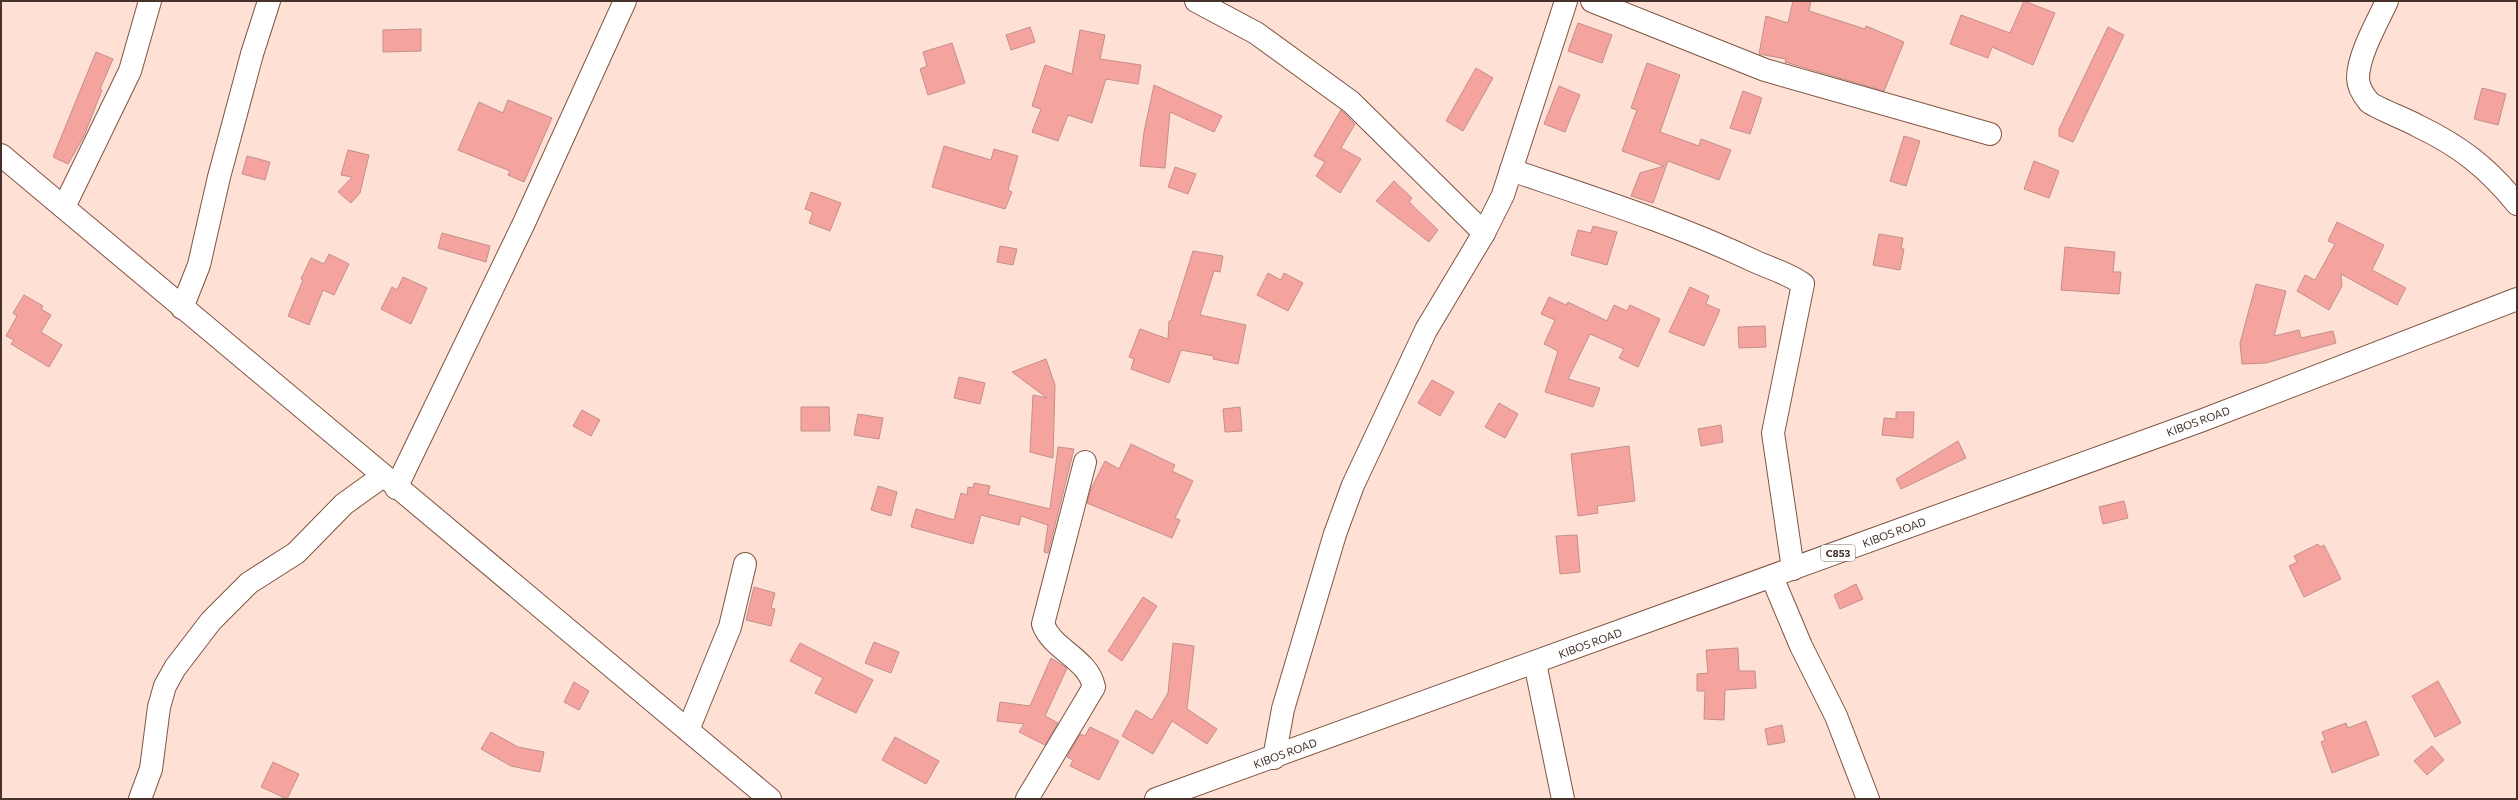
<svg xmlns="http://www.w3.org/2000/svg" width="2518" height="800" font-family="Commissioner,sans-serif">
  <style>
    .building { fill: #f5a39f; stroke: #c38f8c }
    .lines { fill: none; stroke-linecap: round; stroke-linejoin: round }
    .minor-casing { stroke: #7f5443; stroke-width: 24 }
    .major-casing { stroke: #7f5443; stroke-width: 24 }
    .minor { stroke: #fff; stroke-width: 22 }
    .major { stroke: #fff; stroke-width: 22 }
    .labels { text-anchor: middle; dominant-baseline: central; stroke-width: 3; stroke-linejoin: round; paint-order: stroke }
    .shield { fill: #fff; stroke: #7e706a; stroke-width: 1 }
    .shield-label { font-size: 10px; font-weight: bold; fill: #46322a }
    .street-label { font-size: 11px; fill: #46322a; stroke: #fff }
  </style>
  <rect width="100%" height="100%" fill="#ffe0d4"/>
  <g class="building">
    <path d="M1793 1H1811L1809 11 1865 29 1866 26 1904 42 1884 91 1785 62 1786 59 1759 54 1766 16 1788 23Z"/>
    <path d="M2024 1 2055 13 2033 65 1992 47 1988 58 1950 44 1961 15 2010 33Z"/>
    <path d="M1578 23 1612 35 1602 63 1568 51Z"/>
    <path d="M1030 27 1035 42 1011 50 1006 35Z"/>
    <path d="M2108 27 2124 35 2073 142 2059 136V129Z"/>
    <path d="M421 29V51L383 52V30Z"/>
    <path d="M1080 30 1105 35 1100 59 1141 65 1138 84 1106 79 1092 123 1068 115 1058 141 1032 132 1041 109 1032 106 1045 65 1072 74Z"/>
    <path d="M952 43 965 83 928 95 920 69 927 66 923 52Z"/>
    <path d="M96 52 113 59 100 89 102 90 84 136 68 164 53 157Z"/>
    <path d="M1647 63 1680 75 1660 132 1699 146 1701 139 1731 150 1719 180 1668 161 1653 203 1631 196 1640 173 1664 166 1622 151 1637 110 1631 108Z"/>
    <path d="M1476 68 1493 78 1463 131 1446 121Z"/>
    <path d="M1154 85 1222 116 1214 132 1170 112 1165 168 1140 166 1144 132Z"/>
    <path d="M1559 86 1580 95 1565 132 1544 124Z"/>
    <path d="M2482 88 2506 94 2498 125 2474 119Z"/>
    <path d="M1743 91 1762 98 1750 134 1730 128Z"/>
    <path d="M508 100 552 118 524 182 508 175 510 171 458 150 479 102 503 113Z"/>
    <path d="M1341 110 1355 124 1341 148 1361 159 1340 193 1316 176 1325 162 1314 156Z"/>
    <path d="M1904 136 1920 141 1906 186 1890 181Z"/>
    <path d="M944 146 991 160 994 149 1018 156 1008 190 1012 192 1005 209 932 187Z"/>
    <path d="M348 150 369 155 360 193 351 203 338 192 352 177 341 175Z"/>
    <path d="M247 156 270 162 265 180 242 174Z"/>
    <path d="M2034 161 2059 171 2049 198 2024 189Z"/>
    <path d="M1175 167 1196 174 1188 194 1168 187Z"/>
    <path d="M1394 181 1412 198 1409 202 1438 230 1429 242 1376 201Z"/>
    <path d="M811 192 841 203 830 231 809 223 813 212 805 209Z"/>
    <path d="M2337 222 2384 245 2372 270 2406 288 2397 305 2341 274 2342 286 2329 310 2297 291 2305 275 2315 280 2335 244 2328 241Z"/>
    <path d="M1593 226 1617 232 1607 265 1571 255 1578 230 1591 233Z"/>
    <path d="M442 233 490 246 486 262 438 248Z"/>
    <path d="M1879 234 1903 238 1901 249H1904L1900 270 1873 265Z"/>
    <path d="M1000 246 1017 249 1013 265 997 262Z"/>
    <path d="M2065 247 2115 252 2113 272H2121L2119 294 2061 290Z"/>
    <path d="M1193 251 1223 256 1220 272 1214 271 1200 315 1246 325 1238 364 1213 359 1214 356 1181 350 1169 383 1131 369 1134 359 1129 357 1140 329 1168 339 1169 321H1171Z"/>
    <path d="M329 254 349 264 334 295 323 290 309 325 288 316 303 280 301 279 311 258 324 264Z"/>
    <path d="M1268 273 1281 280 1284 273 1303 283 1288 311 1257 295Z"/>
    <path d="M403 277 427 288 411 324 381 309 392 287 397 290Z"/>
    <path d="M2256 284 2286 291 2274 336 2299 330 2301 338 2333 331 2336 343 2266 363 2242 364 2240 343Z"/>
    <path d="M1690 287 1709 296 1706 304 1720 310 1704 346 1669 332Z"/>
    <path d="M24 295 43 306 41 309 51 315 41 332 62 345 49 367 11 344 14 340 6 336 17 316 13 313Z"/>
    <path d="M1549 297 1566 305 1568 302 1607 321 1614 305 1627 311 1630 305 1660 319 1638 367 1619 358 1624 349 1590 334 1568 379 1600 388 1593 407 1545 392 1558 351 1544 344 1555 320 1541 314Z"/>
    <path d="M1765 326 1766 347 1739 348 1738 327Z"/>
    <path d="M1046 359 1055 385 1053 458 1030 452 1033 395 1047 398 1012 372Z"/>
    <path d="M959 377 985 383 980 404 954 398Z"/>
    <path d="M1432 380 1454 392 1440 416 1418 403Z"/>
    <path d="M1499 403 1518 414 1505 438 1485 427Z"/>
    <path d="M801 407H829L830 431H801Z"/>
    <path d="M1240 407 1242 431 1225 432 1223 409Z"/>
    <path d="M582 410 600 420 591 436 573 426Z"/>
    <path d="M1896 412H1914L1913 438 1882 435 1884 418 1896 419Z"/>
    <path d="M858 414 883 418 879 439 854 435Z"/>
    <path d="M1721 425 1723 442 1701 446 1698 429Z"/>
    <path d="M1958 441 1966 458 1901 489 1896 479Z"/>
    <path d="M1131 444 1175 465 1172 471 1193 481 1175 518 1180 520 1172 538 1087 503 1091 489 1105 461 1119 469Z"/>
    <path d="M1629 446 1635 501 1597 506 1598 513 1578 516 1571 454Z"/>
    <path d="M1058 447 1074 449 1048 553 1044 552 1048 525 1021 516 1019 525 981 515 973 544 911 527 916 509 954 520 961 493 967 495 968 487 973 488 974 483 990 486 988 494 1050 509Z"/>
    <path d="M878 486 897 492 891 516 871 510Z"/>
    <path d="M2124 501 2128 518 2103 524 2099 507Z"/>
    <path d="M1577 535 1580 572 1560 574 1556 536Z"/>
    <path d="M2318 544 2320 547 2324 545 2341 579 2304 597 2289 566 2297 562 2294 556Z"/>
    <path d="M1856 584 1863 599 1840 609 1834 595Z"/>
    <path d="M754 587 775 593 771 608 775 609 771 626 746 620Z"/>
    <path d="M1143 597 1157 606 1122 661 1108 651Z"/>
    <path d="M874 642 899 652 891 673 865 663Z"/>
    <path d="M800 643 873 680 856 713 815 693 823 678 790 661Z"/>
    <path d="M1173 643 1194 646 1187 709 1217 729 1207 744 1172 721 1153 754 1122 736 1136 710 1152 720 1168 693Z"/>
    <path d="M1738 648 1739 671H1755L1756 688 1725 690 1724 720 1704 719 1705 691H1697V674L1708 673 1706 650Z"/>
    <path d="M1051 658 1067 668 1045 716 1058 723 1045 745 1019 732 1024 724 997 721 1000 702 1030 706Z"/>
    <path d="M2438 681 2461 723 2435 737 2412 696Z"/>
    <path d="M574 682 589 691 579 710 564 702Z"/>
    <path d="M2366 721 2379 755 2332 773 2321 742 2325 740 2322 732 2346 723 2348 728Z"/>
    <path d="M1782 725 1785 742 1768 745 1765 729Z"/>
    <path d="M1090 727 1119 741 1099 780 1070 766 1073 760 1067 757 1080 734 1085 736Z"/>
    <path d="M491 732 518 747 544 752 540 772 511 766 481 749Z"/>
    <path d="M895 737 939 761 926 784 882 760Z"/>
    <path d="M2432 746 2444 760 2427 775 2414 761Z"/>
    <path d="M273 762 299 774 287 799 261 787Z"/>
  </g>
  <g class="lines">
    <g class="minor-casing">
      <g id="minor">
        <path d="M1196 1 1256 33 1351 102 1484 233"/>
        <path d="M1592 1 1765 70 1990 134"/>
        <path d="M2387 1C2378 21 2358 55 2358 78 2358 86 2364 96 2369 102 2376 108 2408 120 2418 126 2460 146 2488 168 2517 204"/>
        <path d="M1 155 770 799"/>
        <path d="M1511 170C1593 198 1676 224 1754 261 1771 269 1788 273 1803 284L1773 433 1793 569"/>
        <path d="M64 207 130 71 150 1"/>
        <path d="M182 308 199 265 219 177 252 54 269 1"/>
        <path d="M396 488 524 223 625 1"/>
        <path d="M1772 577 1801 646 1836 716 1868 799"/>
        <path d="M1535 663 1563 799"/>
        <path d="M688 730 730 627 745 564"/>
        <path d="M1274 758 1283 709 1335 534 1353 485 1426 330 1484 233 1503 195 1566 1"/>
        <path d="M140 799 151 769 159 707 165 686 175 668 211 621 249 583 296 553 344 504 383 476"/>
        <path d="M1027 799 1094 687C1088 658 1052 650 1043 624L1085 462"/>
      </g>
    </g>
    <g class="major-casing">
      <path id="major" d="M1156 799 2203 420 2517 299"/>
    </g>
    <use href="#minor" class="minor"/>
    <use href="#major" class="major"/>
  </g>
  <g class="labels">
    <rect class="shield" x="1821" y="545" width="34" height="16" rx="3"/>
    <g class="shield-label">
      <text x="1838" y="553">C853</text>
    </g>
    <g class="street-label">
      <text transform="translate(2198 421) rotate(-20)">KIBOS ROAD</text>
      <text transform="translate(1894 532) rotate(-20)">KIBOS ROAD</text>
      <text transform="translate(1590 643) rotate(-20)">KIBOS ROAD</text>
      <text transform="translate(1285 753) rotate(-20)">KIBOS ROAD</text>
    </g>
  </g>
  <rect width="2518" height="800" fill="none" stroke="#46322a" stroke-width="4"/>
</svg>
